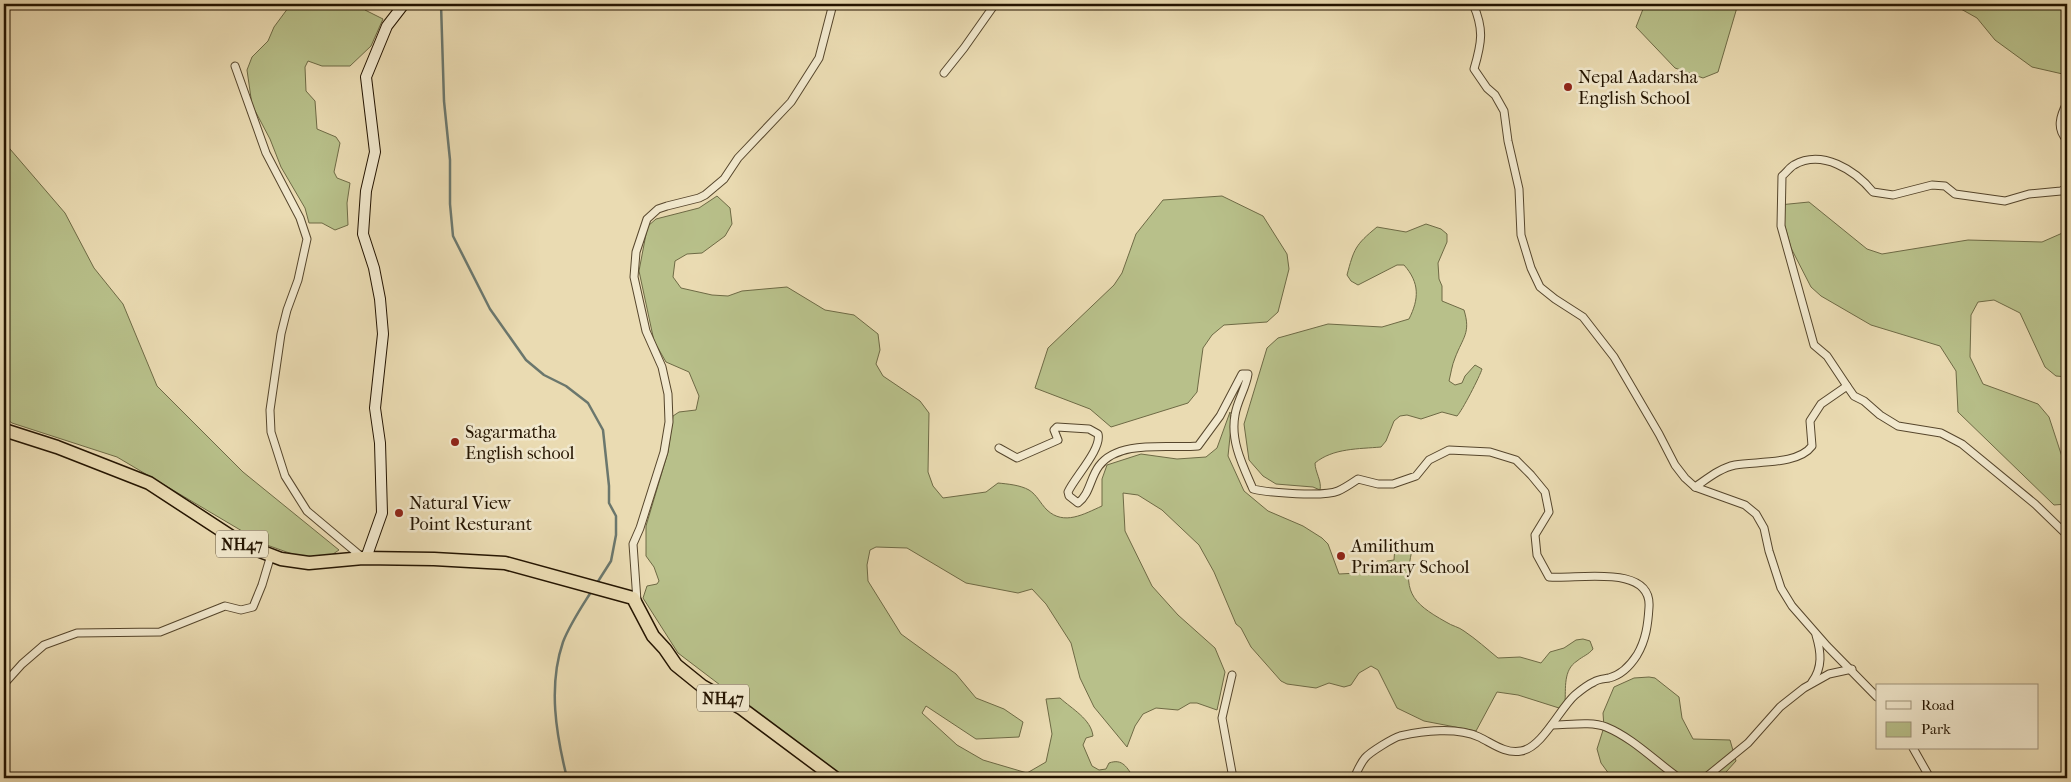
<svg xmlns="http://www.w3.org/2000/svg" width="2071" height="782" font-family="'IM FELL French Canon',serif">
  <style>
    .green { fill: #b8c08a; stroke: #6e6a45 }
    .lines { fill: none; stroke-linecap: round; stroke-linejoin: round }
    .stream { stroke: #6b776d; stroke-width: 2.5 }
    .street-casing { stroke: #56462c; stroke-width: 9 }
    .secondary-casing { stroke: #241400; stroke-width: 12 }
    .highway-casing { stroke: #241400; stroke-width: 15 }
    .street { stroke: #f1e8cd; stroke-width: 7 }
    .secondary { stroke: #f1e8cd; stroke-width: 10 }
    .highway { stroke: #eadbb2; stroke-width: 12 }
    .poi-dot { fill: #8f2418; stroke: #f1e8cd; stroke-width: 2 }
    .labels { text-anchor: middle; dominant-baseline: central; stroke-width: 5; stroke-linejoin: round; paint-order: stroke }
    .shield { fill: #f1e8cd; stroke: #62543e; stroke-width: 1 }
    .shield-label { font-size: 16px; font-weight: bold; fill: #241400 }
    .poi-label { font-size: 18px; fill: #241400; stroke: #f1e8cd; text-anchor: start }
  </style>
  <rect width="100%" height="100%" fill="#eadbb2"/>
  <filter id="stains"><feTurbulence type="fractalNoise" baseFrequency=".004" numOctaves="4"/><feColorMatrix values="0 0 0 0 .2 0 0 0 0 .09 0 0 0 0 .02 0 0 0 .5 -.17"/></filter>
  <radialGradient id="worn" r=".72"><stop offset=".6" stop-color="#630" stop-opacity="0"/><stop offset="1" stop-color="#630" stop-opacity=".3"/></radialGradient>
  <g class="green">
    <path d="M291 4H364L365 10 383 19 371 46 350 66H322L308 61 305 67 306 91 315 101 317 129 336 137 340 143 334 172 337 178 350 183 347 203 348 225 335 230 322 223H309L305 208 281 167 270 139 252 105 247 70 252 57 268 41 274 27Z"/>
    <path d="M1645 4H1738L1718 72 1703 78 1675 68 1636 27Z"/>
    <path d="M1952 4H2067V75L2032 67 1995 40 1977 18Z"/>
    <path d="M4 142 65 213 94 268 123 304 157 386 243 472 339 550 327 558 298 556 264 544 117 457 12 423 4 417Z"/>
    <path d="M717 196 730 208 732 224 725 236 702 253 687 254 675 261 673 277 681 288 712 295 728 296 742 291 787 287 825 310 854 315 878 334 880 350 876 364 883 376 920 401 929 413 928 472 933 486 943 498 986 492 998 483C1008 484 1020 485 1029 490 1037 495 1040 503 1047 510 1064 526 1084 514 1102 506V479L1107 465 1141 454 1177 459 1206 457 1217 448 1230 412 1231 427 1228 456 1244 491 1268 511 1303 526 1322 538 1328 544 1339 574 1377 572 1387 561 1394 560 1395 546 1400 542 1407 544 1412 550C1403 591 1410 602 1446 622 1452 626 1459 627 1464 631 1476 639 1487 649 1498 658L1520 657 1541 663 1550 652 1564 648 1576 640 1583 639 1590 641 1593 649C1588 655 1583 656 1577 661 1563 670 1566 688 1565 703L1559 708 1518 695 1497 692 1476 731 1424 721 1397 708 1378 670 1371 666 1359 673 1351 685 1344 687 1329 683 1316 688 1287 684 1281 681 1251 647 1241 628 1236 624 1214 572 1199 545 1162 510 1138 495 1123 493 1125 531 1152 586 1178 615 1215 648 1225 672 1217 710 1197 703H1190L1178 710 1156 708 1143 714 1135 726 1127 747 1094 707 1080 678 1071 643 1046 604 1032 589 1018 593 966 583 907 548 876 547 870 550 867 565 868 581 901 634 956 674 976 698 1004 709 1023 722 1019 737 976 739 926 706 922 713 957 745 983 760 1027 773 1046 762 1052 734 1046 699 1060 698C1072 709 1091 719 1093 736L1086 738 1083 745 1092 766 1099 770 1106 769 1109 763C1123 758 1127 768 1134 778H845L816 758 678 653 643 598 647 586 657 584 659 581 654 567 646 556V526L668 452 673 416 679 412 696 410 699 396 689 372 666 362 654 341 639 271 646 234 648 226 656 219 699 208Z"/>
    <path d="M1222 196 1263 216 1287 254 1289 269 1278 312 1267 322 1224 325 1212 335 1203 348 1197 392 1188 403 1111 427 1090 409 1035 388 1048 348 1114 285 1122 273 1136 234 1163 200Z"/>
    <path d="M1809 202 1867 249 1882 254 1968 240 2042 242 2067 231V377L2056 376 2045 367 2020 313 1994 300 1978 302 1971 315 1970 357 1983 384 2038 404 2049 417 2067 472V504L2054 505 1958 412 1956 371 1940 346 1871 325 1821 296 1811 287 1791 248 1779 205Z"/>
    <path d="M1426 224 1441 229 1447 234V242L1438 263 1439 279 1442 286V301L1464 310C1471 333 1463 337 1455 358 1452 365 1451 373 1449 381L1455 385 1462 383 1465 376 1475 365 1482 369C1480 376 1462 411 1457 416L1442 412 1421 419 1407 415 1400 416 1394 421 1386 441 1381 447C1359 449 1333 448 1315 463 1315 472 1322 481 1320 490L1313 487 1276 484 1263 476 1249 460 1244 424 1267 348 1278 338 1328 324 1382 327 1409 319C1419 299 1420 283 1404 265H1397L1358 285 1351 281 1347 275C1354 249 1355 245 1377 227L1406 232Z"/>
    <path d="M1649 677 1655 678 1679 697 1682 718 1693 739 1730 740 1736 761 1726 772 1731 778H1612L1601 763 1597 749 1604 727 1603 713 1614 687 1634 678Z"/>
  </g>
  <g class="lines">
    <g class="stream">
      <path d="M441 4 444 101 450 160V204L453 236 490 309 526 360 544 375 566 386 588 403 603 430 609 486V503L616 516V535L611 561 597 583"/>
      <path d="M567 778C556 734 548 686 563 642 570 624 581 608 591 592"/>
    </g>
    <g class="street-casing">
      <g id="street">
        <path d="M1473 4C1484 29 1482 42 1474 69L1487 88 1495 95 1504 111 1508 141 1519 189 1521 235 1531 268 1540 287 1555 299 1583 317 1614 357 1659 434 1675 465 1685 478 1695 487 1745 505 1756 514 1764 528 1769 551 1781 588 1792 606 1827 646 1877 697"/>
        <path d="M235 66 266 153 300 218 307 239 298 280 287 310 281 334 270 410 271 432 285 476 307 511 363 558"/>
        <path d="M944 73 964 48 995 4"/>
        <path d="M2067 103C2060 116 2056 129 2067 140"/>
        <path d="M1847 386 1827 356 1814 345 1781 226 1782 176C1786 173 1790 167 1794 165 1822 149 1855 170 1873 192L1893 195 1932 185 1945 186 1955 194 2005 201 2029 194 2061 191 2067 188"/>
        <path d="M999 448 1017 458 1058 440 1054 430 1057 427 1089 429 1098 434C1102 449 1074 478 1068 492L1069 496 1078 503C1090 494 1090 478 1099 466 1119 439 1169 449 1198 446L1220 416 1242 374H1248C1246 388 1237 401 1235 415 1230 441 1243 466 1253 489 1269 493 1324 497 1338 491 1345 488 1352 483 1358 479L1378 484H1393L1416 476 1429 460 1449 450 1490 452 1516 460 1531 475 1545 492 1549 512 1535 535 1537 555 1549 577C1576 580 1652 563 1649 607 1648 624 1646 640 1637 655 1630 666 1621 675 1609 678 1604 679 1598 679 1594 682 1587 685 1581 690 1575 695 1560 708 1542 748 1521 751 1505 754 1492 743 1479 737 1457 727 1423 731 1400 736 1393 738 1370 752 1365 758 1360 764 1357 772 1354 778"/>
        <path d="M1695 487C1707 479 1720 468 1735 465 1757 461 1798 465 1812 446L1810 421 1821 404 1847 386 1854 396 1864 401 1880 415 1898 426 1941 433 1962 444 2035 504 2067 535"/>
        <path d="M637 601 633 544 640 528 664 452 669 422 668 394 662 367 646 331 634 277 636 252 647 219 658 209 667 206 699 198 705 195 724 179 738 158 791 102 819 58 833 4"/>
        <path d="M1232 675 1222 718 1233 778"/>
        <path d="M1812 682C1823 667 1821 652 1816 635"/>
        <path d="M4 684 22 664 44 645 77 633 160 632 225 606 241 610 253 607 262 585 271 555"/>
        <path d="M1552 725C1569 725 1591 721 1606 727 1633 738 1656 762 1679 778"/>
        <path d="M1913 748 1930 778"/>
        <path d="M1705 778 1748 743 1780 707 1804 688 1829 674 1852 669"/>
      </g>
    </g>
    <g class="secondary-casing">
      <path id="secondary" d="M366 558 382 513 380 443 375 408 383 334 380 299 374 268 363 234 366 191 375 152 366 77 387 26 404 4"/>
    </g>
    <g class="highway-casing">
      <path id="highway" d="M4 430 57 447 149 483 244 545 281 559 309 563 363 558 434 559 505 563 633 598 653 636 665 649 676 665 702 686 741 708 835 778"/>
    </g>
    <use href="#street" class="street"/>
    <use href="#secondary" class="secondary"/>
    <use href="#highway" class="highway"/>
  </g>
  <g class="poi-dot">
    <circle cx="1568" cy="87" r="5"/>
    <circle cx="455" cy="442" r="5"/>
    <circle cx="399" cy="513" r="5"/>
    <circle cx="1341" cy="556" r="5"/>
  </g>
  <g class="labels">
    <g class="shield">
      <rect x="216" y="530.5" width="52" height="27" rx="4"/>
      <rect x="697" y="684.5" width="52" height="27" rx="4"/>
    </g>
    <g class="shield-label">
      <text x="242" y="544">NH47</text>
      <text x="723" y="698">NH47</text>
    </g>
    <g class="poi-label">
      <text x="1578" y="77">Nepal Aadarsha<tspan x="1578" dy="21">English School</tspan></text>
      <text x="465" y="432">Sagarmatha<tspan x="465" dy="21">English school</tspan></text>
      <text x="409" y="503">Natural View<tspan x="409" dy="21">Point Resturant</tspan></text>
      <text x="1351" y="546">Amilithum<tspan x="1351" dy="21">Primary School</tspan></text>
    </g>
  </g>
  <rect width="2071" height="782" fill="none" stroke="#eadbb2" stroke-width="20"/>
  <rect x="5" y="5" width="2061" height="772" fill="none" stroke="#241400" stroke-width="2.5"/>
  <rect x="10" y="10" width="2051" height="762" fill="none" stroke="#241400"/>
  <rect x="1876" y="684" width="162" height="65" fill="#f1e8cd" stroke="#9f937b"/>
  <rect x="1886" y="701" width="25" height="8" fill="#f1e8cd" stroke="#9f937b"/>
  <text x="1921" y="710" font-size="15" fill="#241400">Road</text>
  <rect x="1886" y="722" width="25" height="15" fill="#b8c08a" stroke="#9f937b"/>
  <text x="1921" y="734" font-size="15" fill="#241400">Park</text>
  <rect width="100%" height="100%" filter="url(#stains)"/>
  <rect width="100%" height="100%" fill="url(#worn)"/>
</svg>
